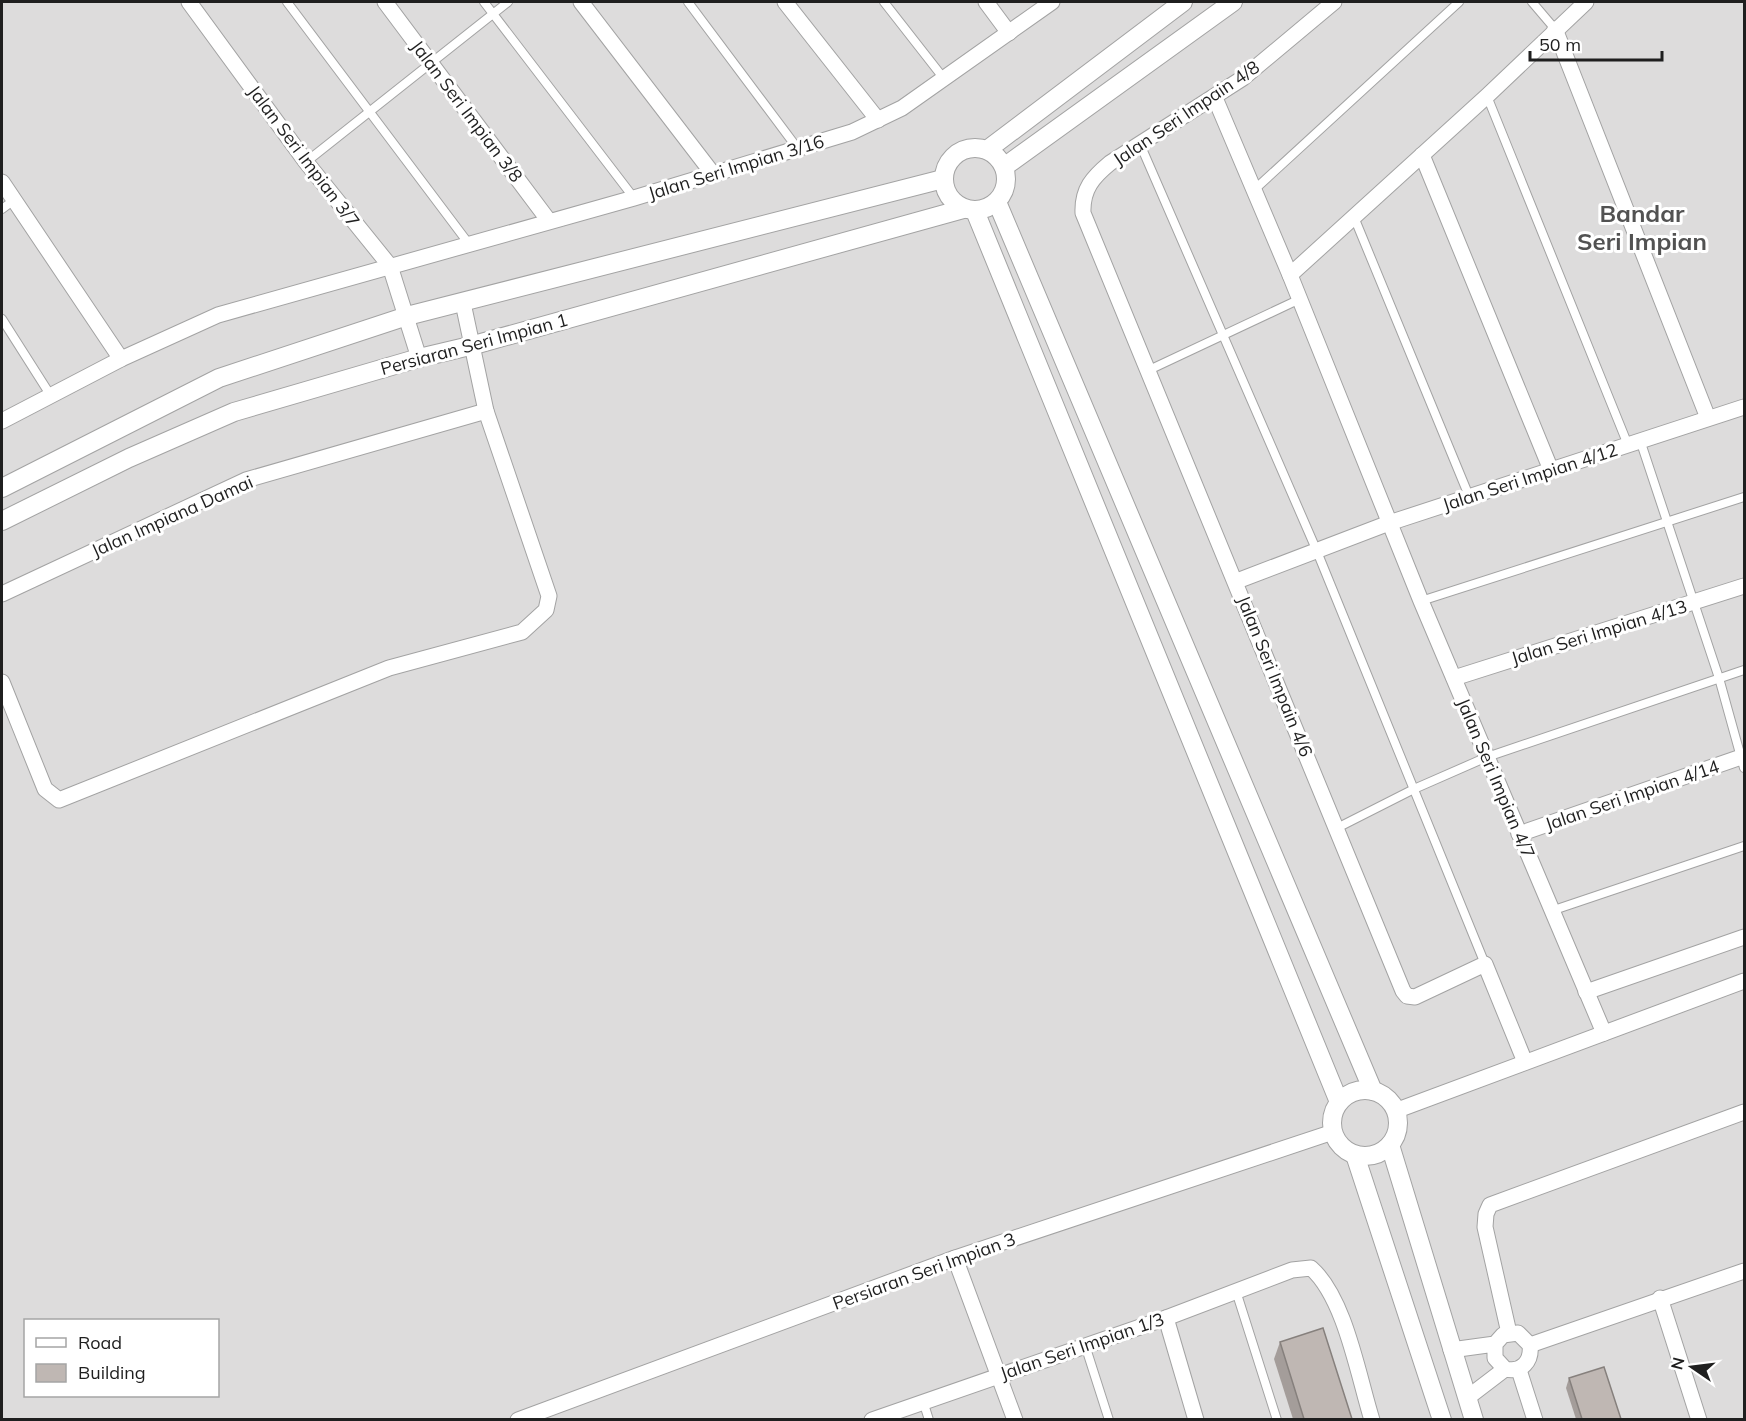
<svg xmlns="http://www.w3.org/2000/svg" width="1746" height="1421" font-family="Mulish,sans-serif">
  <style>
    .residential { fill: #dddcdc; fill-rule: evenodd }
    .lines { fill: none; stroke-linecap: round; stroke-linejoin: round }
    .service-casing { stroke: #a3a3a3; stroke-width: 10 }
    .minor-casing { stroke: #a3a3a3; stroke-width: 17 }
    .tertiary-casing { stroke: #a3a3a3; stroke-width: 20 }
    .service { stroke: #fff; stroke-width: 8 }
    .minor { stroke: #fff; stroke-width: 15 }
    .tertiary { stroke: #fff; stroke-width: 18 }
    .wall { fill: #a49d9a }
    .building { fill: #bfb7b3; stroke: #86807d; stroke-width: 1.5 }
    .labels { text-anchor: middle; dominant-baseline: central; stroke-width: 6; stroke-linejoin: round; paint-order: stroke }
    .street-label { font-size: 18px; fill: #1f1f1f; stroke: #fff }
    .district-label { font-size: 24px; font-weight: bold; fill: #525252; stroke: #fff }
  </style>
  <rect width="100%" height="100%" fill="#efebe6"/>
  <path class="residential" d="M2 2H1744V1419L2 1420ZM26 1320H218V1396H26Z"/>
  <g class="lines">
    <g class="service-casing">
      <g id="service">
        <path d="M287 2 469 244"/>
        <path d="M484 2 634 198"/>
        <path d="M688 2 798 149"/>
        <path d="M884 2 945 80"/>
        <path d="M1532 2 1555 29"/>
        <path d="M1487 96 1628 445"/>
        <path d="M1140 144 1316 549 1485 964"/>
        <path d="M306 162 508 2"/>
        <path d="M1254 190 1459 2"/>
        <path d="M2 209 14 200"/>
        <path d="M1354 217 1469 496"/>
        <path d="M2 319 51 396"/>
        <path d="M1149 370 1300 299"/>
        <path d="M1640 440 1719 678 1744 768"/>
        <path d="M1421 601 1744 497"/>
        <path d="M1337 828 1414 789 1487 757 1744 670"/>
        <path d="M1551 911 1744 846"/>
        <path d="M1236 1291 1277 1420"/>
        <path d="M1085 1345 1109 1420"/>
        <path d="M923 1401 929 1420"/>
      </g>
    </g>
    <g class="minor-casing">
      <g id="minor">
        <path d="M189 2 306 162 390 266 419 358"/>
        <path d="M385 2 549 221"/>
        <path d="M581 2 713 174"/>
        <path d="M785 2 878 120"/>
        <path d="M986 2 1009 33"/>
        <path d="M1334 2 1243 78 1110 163C1093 177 1082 189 1083 213L1403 991 1407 996 1415 997 1485 964 1525 1062"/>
        <path d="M1555 29 1708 418"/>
        <path d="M1215 98 1290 275 1421 601 1604 1033"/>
        <path d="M1422 155 1551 470"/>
        <path d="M2 182 121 359"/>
        <path d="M1290 275 1487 96 1586 2"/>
        <path d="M2 421 121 359 218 315 634 198 852 132 902 108 1052 2"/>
        <path d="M1237 581 1389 523 1744 407"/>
        <path d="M2 594 246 480 486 411"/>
        <path d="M1454 678 1744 586"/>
        <path d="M2 682 45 789 59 800 389 668 522 632 546 610 549 596 486 411 463 303"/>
        <path d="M1519 834 1744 756"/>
        <path d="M1586 992 1744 937"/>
        <path d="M1395 1111 1744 981"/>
        <path d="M955 1258 1015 1420"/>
        <path d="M1660 1298 1699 1420"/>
        <path d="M1166 1318 1196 1420"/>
        <path d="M1509 1333 1485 1227 1486 1214 1490 1205 1744 1112"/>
        <path d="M1530 1345 1744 1271"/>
        <path d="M1451 1350 1495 1344 1503 1335 1518 1333 1530 1345C1532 1361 1522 1373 1505 1369L1495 1358V1344"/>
        <path d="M1519 1370 1535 1420"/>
        <path d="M1467 1398 1505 1369"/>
        <path d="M518 1420 955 1258 1333 1132"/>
        <path d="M872 1420 1166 1318 1292 1270 1311 1268C1345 1298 1358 1375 1372 1420"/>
      </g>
    </g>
    <g class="tertiary-casing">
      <g id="tertiary">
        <circle cx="975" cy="179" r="31"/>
        <path d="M987 150 1183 2"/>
        <path d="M1004 167 1233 2"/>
        <path d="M997 202 1373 1091"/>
        <path d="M975 211 1339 1102"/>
        <path d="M2 488 219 378 407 316 943 179"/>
        <path d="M2 521 129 458 234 412 419 358 474 345 963 209"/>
        <circle cx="1365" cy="1123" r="33"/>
        <path d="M1390 1145 1474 1420"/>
        <path d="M1355 1155 1442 1420"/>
      </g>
    </g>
    <use href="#service" class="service"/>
    <use href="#minor" class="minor"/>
    <use href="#tertiary" class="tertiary"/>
  </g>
  <g class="wall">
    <path d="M1280 1342 1352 1419H1293L1274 1359Z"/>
    <path d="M1569 1378 1621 1419H1576L1566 1388Z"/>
  </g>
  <g class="building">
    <path d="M1323 1328 1352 1419H1304L1280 1342Z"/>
    <path d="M1604 1367 1621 1419H1582L1569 1378Z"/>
  </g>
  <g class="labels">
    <g class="street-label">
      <text transform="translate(467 111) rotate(53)">Jalan Seri Impian 3/8</text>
      <text transform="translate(1186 113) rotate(-34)">Jalan Seri Impain 4/8</text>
      <text transform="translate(304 156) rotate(53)">Jalan Seri Impian 3/7</text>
      <text transform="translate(736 167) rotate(-17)">Jalan Seri Impian 3/16</text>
      <text transform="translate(474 344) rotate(-15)">Persiaran Seri Impian 1</text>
      <text transform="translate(1530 477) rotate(-18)">Jalan Seri Impian 4/12</text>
      <text transform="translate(172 516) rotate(-24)">Jalan Impiana Damai</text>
      <text transform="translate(1599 632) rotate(-17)">Jalan Seri Impian 4/13</text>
      <text transform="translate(1275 676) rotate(68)">Jalan Seri Impain 4/6</text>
      <text transform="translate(1496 778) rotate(67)">Jalan Seri Impian 4/7</text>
      <text transform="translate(1632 795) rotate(-19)">Jalan Seri Impian 4/14</text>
      <text transform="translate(924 1271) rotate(-20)">Persiaran Seri Impian 3</text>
      <text transform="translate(1082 1346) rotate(-19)">Jalan Seri Impian 1/3</text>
    </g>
    <g class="district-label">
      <text x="1642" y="213">Bandar<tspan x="1642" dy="28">Seri Impian</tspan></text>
    </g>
  </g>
  <rect width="1746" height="1421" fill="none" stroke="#1f1f1f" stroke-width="6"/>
  <rect x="24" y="1319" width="195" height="78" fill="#ffffff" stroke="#a5a5a5" stroke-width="1.5"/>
  <rect x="36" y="1338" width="30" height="9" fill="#ffffff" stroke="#a5a5a5" stroke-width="1.5"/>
  <text x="78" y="1349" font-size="18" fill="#1f1f1f">Road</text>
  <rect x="36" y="1364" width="30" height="18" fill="#bfb7b3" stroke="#a5a5a5" stroke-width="1.5"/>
  <text x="78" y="1379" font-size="18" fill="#1f1f1f">Building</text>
  <g transform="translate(1692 1367) rotate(284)" stroke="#ffffff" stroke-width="4.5" paint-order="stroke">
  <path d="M0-4.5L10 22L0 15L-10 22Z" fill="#1f1f1f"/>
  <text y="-9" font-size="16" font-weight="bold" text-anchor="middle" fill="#1f1f1f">N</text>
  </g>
  <path d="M1530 51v9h132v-9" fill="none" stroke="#1f1f1f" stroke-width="3"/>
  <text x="1539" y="51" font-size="18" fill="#1f1f1f" stroke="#ffffff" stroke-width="4.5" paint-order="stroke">50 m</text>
</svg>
